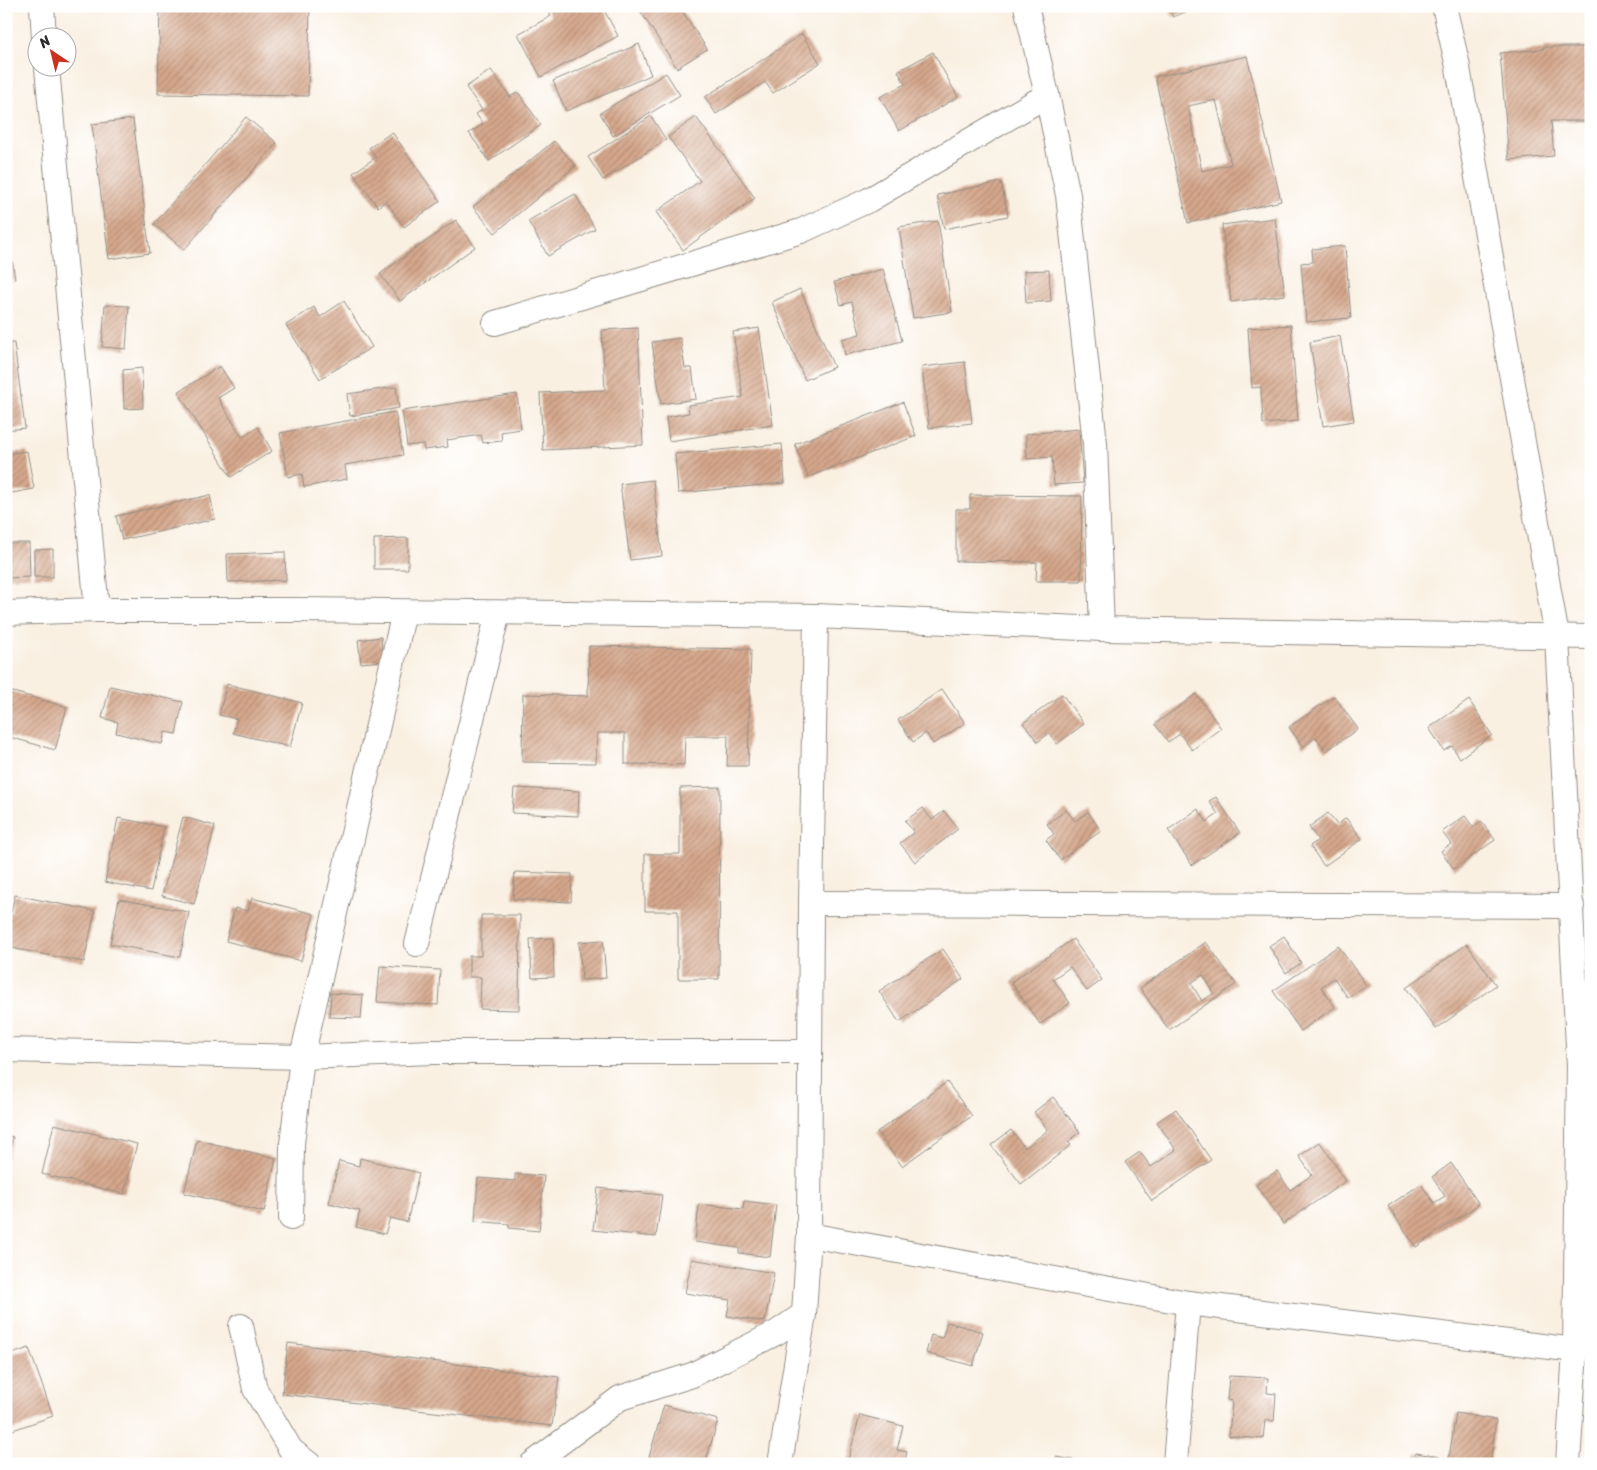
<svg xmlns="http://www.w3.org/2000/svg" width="1597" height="1470" font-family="Sriracha,sans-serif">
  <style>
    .building { fill: url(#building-hatch); fill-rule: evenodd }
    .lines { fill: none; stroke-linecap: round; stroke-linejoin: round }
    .street-casing { stroke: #928e86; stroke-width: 26 }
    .street { stroke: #fff; stroke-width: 24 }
  </style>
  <defs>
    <pattern id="building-hatch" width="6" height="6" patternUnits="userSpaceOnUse" patternTransform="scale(1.25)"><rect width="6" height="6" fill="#d6a88c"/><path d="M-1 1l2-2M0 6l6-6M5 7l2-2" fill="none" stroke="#ae8973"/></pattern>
  </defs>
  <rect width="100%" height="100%" fill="#fff"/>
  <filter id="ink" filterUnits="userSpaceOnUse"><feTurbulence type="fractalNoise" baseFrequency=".02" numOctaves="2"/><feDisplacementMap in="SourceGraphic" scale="10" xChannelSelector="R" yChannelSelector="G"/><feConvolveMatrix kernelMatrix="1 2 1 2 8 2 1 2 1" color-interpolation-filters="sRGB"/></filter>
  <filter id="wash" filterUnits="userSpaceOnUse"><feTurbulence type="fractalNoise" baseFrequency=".0096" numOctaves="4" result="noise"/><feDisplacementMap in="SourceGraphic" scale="20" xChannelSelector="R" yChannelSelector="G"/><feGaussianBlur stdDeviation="1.12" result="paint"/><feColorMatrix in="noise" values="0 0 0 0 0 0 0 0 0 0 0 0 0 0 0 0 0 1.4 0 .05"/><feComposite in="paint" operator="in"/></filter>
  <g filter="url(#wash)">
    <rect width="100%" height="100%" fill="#f9f0e2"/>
    <g id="blocks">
      <g class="building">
        <path d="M160 6H310L308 96 158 94Z"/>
        <path d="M552 6H602L618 36 541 77 518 34 551 16 547 9Z"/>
        <path d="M637 6H679L707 49 677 68Z"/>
        <path d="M1168 6H1200L1173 17Z"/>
        <path d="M802 34 820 63 773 93 765 82 716 114 705 97Z"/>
        <path d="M639 44 651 75 566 111 553 81Z"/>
        <path d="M1543 47H1586V121H1551L1554 156 1509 160 1500 53 1543 49Z"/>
        <path d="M933 52 958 97 899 131 880 97 905 84 898 71Z"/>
        <path d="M1247 56 1281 201 1188 223 1155 77ZM1216 100 1231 164 1202 171 1188 106Z"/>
        <path d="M491 70 510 97 518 92 541 125 489 161 469 133 483 124 476 114 482 110 466 87Z"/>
        <path d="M666 73 680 95 613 136 600 113Z"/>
        <path d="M651 116 666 140 603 180 588 157Z"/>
        <path d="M246 117 277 143 184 250 154 224Z"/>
        <path d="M696 117 755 198 683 250 656 212 700 181 668 137Z"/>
        <path d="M133 119 150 253 109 259 92 124Z"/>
        <path d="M392 132 440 201 404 227 386 201 378 207 353 173 376 157 369 148Z"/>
        <path d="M554 141 576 166 495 233 473 207Z"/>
        <path d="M1001 182 1008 216 944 229 937 195Z"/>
        <path d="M575 194 595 229 548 256 528 221Z"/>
        <path d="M1275 218 1285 295 1231 302 1222 225Z"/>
        <path d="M456 220 475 247 400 301 380 274Z"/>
        <path d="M938 221 952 312 913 318 899 227Z"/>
        <path d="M6 233H8L15 279 6 281Z"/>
        <path d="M1345 246 1351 318 1306 322 1301 263 1313 262 1312 249Z"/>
        <path d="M883 269 902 341 845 355 842 339 860 334 852 302 841 305 834 282Z"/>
        <path d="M1049 270 1051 301 1026 303 1024 271Z"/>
        <path d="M800 289 834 367 805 380 772 302Z"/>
        <path d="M344 301 372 347 320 379 286 325 314 307 320 317Z"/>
        <path d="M105 305 129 306 126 349 102 347Z"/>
        <path d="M1291 325 1298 421 1263 424 1261 387 1252 388 1248 328Z"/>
        <path d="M638 328 643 445 543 450 540 393 605 390 602 330Z"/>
        <path d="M759 328 773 425 669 441 666 417 689 413 688 405 743 397 733 332Z"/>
        <path d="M1340 336 1354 421 1323 426 1310 342Z"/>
        <path d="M680 338 685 368H692L696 399 661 404 652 342Z"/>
        <path d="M14 343 25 428 6 430V344Z"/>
        <path d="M965 362 972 423 929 428 922 367Z"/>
        <path d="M220 366 234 388 218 398 242 437 258 427 272 451 231 477 178 392Z"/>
        <path d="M142 368 143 408 124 409 123 370Z"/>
        <path d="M396 387 399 408 350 416 347 394Z"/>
        <path d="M517 394 521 429 501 432 502 441 483 443 481 435 447 440 448 447 424 450 423 444 407 446 402 411Z"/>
        <path d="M903 402 916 436 808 477 795 444Z"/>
        <path d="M395 412 403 455 345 465 347 479 304 487 302 474 288 477 280 433Z"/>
        <path d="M1079 429 1083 483 1054 485 1052 457 1027 459 1026 434Z"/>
        <path d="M782 444 785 483 678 493 675 454Z"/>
        <path d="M27 451 34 489 6 494V454Z"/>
        <path d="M653 480 662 556 630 560 620 484Z"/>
        <path d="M210 495 215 519 122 540 116 516Z"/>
        <path d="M970 495 1082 496 1081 581H1036L1037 562 956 561V509H970Z"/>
        <path d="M408 538V569H374V539Z"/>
        <path d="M6 543H29L30 577 6 578Z"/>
        <path d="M53 549V577H34V550Z"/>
        <path d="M285 552 286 580 228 582 227 554Z"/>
        <path d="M381 637 383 661 361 663 358 640Z"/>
        <path d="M589 646 751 649 748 766H727L728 736H685L684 765 625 764V733H597L596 763 522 762 523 694 588 696Z"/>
        <path d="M227 684 302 703 290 747 233 733 237 719 219 715Z"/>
        <path d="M110 686 183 702 176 734 165 732 162 744 116 733 118 722 102 718Z"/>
        <path d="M942 689 965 723 933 744 926 733 913 742 898 720Z"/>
        <path d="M6 690 67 707 55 750 6 736Z"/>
        <path d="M1062 694 1084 724 1057 744 1049 733 1038 742 1023 723Z"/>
        <path d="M1196 694 1221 728 1192 750 1180 734 1168 742 1155 724Z"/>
        <path d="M1334 696 1358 729 1326 751 1316 737 1303 747 1289 727Z"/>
        <path d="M1469 700 1492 735 1460 758 1452 746 1444 751 1429 728Z"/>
        <path d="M720 787 719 979H678V911H645V854H680V788Z"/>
        <path d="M514 788 579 791 578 816 512 813Z"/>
        <path d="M1216 797 1240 833 1192 865 1168 830 1198 809 1207 822 1218 814 1209 801Z"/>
        <path d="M923 808 932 820 944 811 958 829 915 862 900 843 914 832 905 821Z"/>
        <path d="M1066 810 1075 821 1088 812 1101 831 1060 860 1046 840 1054 834 1047 824Z"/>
        <path d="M1328 813 1337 825 1346 818 1362 839 1324 866 1310 846 1318 840 1309 827Z"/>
        <path d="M1465 816 1473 827 1481 821 1495 840 1454 869 1441 851 1451 844 1442 832Z"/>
        <path d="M183 817 215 826 194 904 162 896Z"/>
        <path d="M118 818 164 827 151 891 105 882Z"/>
        <path d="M515 872 572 874 571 902 513 899Z"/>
        <path d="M15 895 95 911 84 962 6 947V912L11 913Z"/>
        <path d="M252 898 314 914 301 961 226 941 235 908 248 911Z"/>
        <path d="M119 899 189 912 180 957 110 944Z"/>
        <path d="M481 915H520L519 1010 480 1009 481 977H469V956H481Z"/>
        <path d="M1284 936 1301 963 1286 973 1269 946Z"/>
        <path d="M553 938 554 977 532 978 530 939Z"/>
        <path d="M1073 939 1102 980 1087 991 1070 967 1053 979 1070 1003 1040 1024 1011 982Z"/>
        <path d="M603 940 606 978 582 980 579 942Z"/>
        <path d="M1206 942 1236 984 1169 1030 1140 988ZM1203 975 1214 993 1202 1001 1191 983Z"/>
        <path d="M1467 944 1496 985 1436 1029 1406 988Z"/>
        <path d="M1338 946 1366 985 1348 998 1334 978 1321 987 1335 1007 1301 1031 1273 991Z"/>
        <path d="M943 949 963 979 899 1022 879 991Z"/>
        <path d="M380 966 440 970 438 1005 377 1002Z"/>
        <path d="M331 993 363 995 361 1018 329 1017Z"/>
        <path d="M947 1082 972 1116 902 1166 877 1132Z"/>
        <path d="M1053 1097 1080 1132 1068 1142 1071 1145 1021 1184 991 1145 1011 1130 1025 1148 1048 1130 1034 1112Z"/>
        <path d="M1176 1109 1211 1160 1152 1201 1125 1162 1140 1152 1151 1167 1176 1150 1157 1122Z"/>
        <path d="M54 1124 137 1144 124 1194 42 1174Z"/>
        <path d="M6 1136 13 1137 7 1159H6Z"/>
        <path d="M197 1140 276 1158 264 1212 184 1193Z"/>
        <path d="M1320 1142 1346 1181 1283 1224 1256 1185 1277 1171 1290 1190 1312 1175 1299 1156Z"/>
        <path d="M360 1158 419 1173 407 1222 390 1218 385 1234 356 1227 360 1211 329 1203 339 1161 359 1166Z"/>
        <path d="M1451 1163 1479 1204 1416 1247 1388 1206 1421 1184 1434 1203 1445 1196 1432 1177Z"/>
        <path d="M515 1174 544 1176 539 1231 509 1228V1224L475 1221 478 1178 515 1181Z"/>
        <path d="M598 1188 662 1195 656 1237 593 1230Z"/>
        <path d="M744 1201 776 1205 770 1257 739 1253V1248L695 1242 699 1204 743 1209Z"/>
        <path d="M692 1259 774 1273 765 1322 727 1316 730 1300 685 1293Z"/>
        <path d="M947 1322 983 1332 973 1366 926 1353 931 1335 942 1338Z"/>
        <path d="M288 1343 559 1377 552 1426 282 1394Z"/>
        <path d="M29 1348 53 1416 7 1432 6 1407 12 1405 6 1387V1356Z"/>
        <path d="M1229 1376 1268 1378 1267 1393 1276 1394 1274 1421 1265 1420 1263 1439 1229 1436 1232 1401 1227 1400Z"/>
        <path d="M664 1405 718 1420 705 1464H647Z"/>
        <path d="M1456 1413 1496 1420 1490 1464H1448Z"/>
        <path d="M860 1415 903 1426 897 1450 907 1452 904 1464H847Z"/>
        <path d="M1416 1453 1440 1457 1438 1464H1414Z"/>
        <path d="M1056 1457 1091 1463V1464H1055Z"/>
      </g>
    </g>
  </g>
  <g filter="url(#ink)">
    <use href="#blocks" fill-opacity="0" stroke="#928e86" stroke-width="1"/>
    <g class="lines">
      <g class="street-casing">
        <g id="street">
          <path d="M42 6 44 38"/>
          <path d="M1026 6 1047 95 1068 195 1095 443 1102 629"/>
          <path d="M1444 6 1457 62 1557 637 1579 1066 1575 1350 1568 1464"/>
          <path d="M47 68 97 610"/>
          <path d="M495 323 801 231 869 200 1047 95"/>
          <path d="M6 613 97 610H298L816 616 1102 629 1591 637"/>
          <path d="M816 616 811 903 809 1235 1188 1303 1575 1350"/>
          <path d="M811 903 1572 906"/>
          <path d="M417 944 498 613"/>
          <path d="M6 1050 302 1057 433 1052H810"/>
          <path d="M291 1218 292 1144 302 1057 404 612"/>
          <path d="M241 1326 255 1389 291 1450 309 1464"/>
          <path d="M532 1464 620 1398 692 1375 776 1333 804 1314"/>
          <path d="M780 1464 804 1314 809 1235"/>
          <path d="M1175 1464 1188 1303"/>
        </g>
      </g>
      <use href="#street" class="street"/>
    </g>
  </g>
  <rect width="1597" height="1470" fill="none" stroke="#fff" stroke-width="25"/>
  <g transform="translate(52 52) rotate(325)"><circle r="24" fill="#ffffff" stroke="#aaaaaa"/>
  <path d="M0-4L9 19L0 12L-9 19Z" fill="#c8321e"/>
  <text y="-8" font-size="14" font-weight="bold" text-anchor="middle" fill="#2b2b2b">N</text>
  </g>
</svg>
